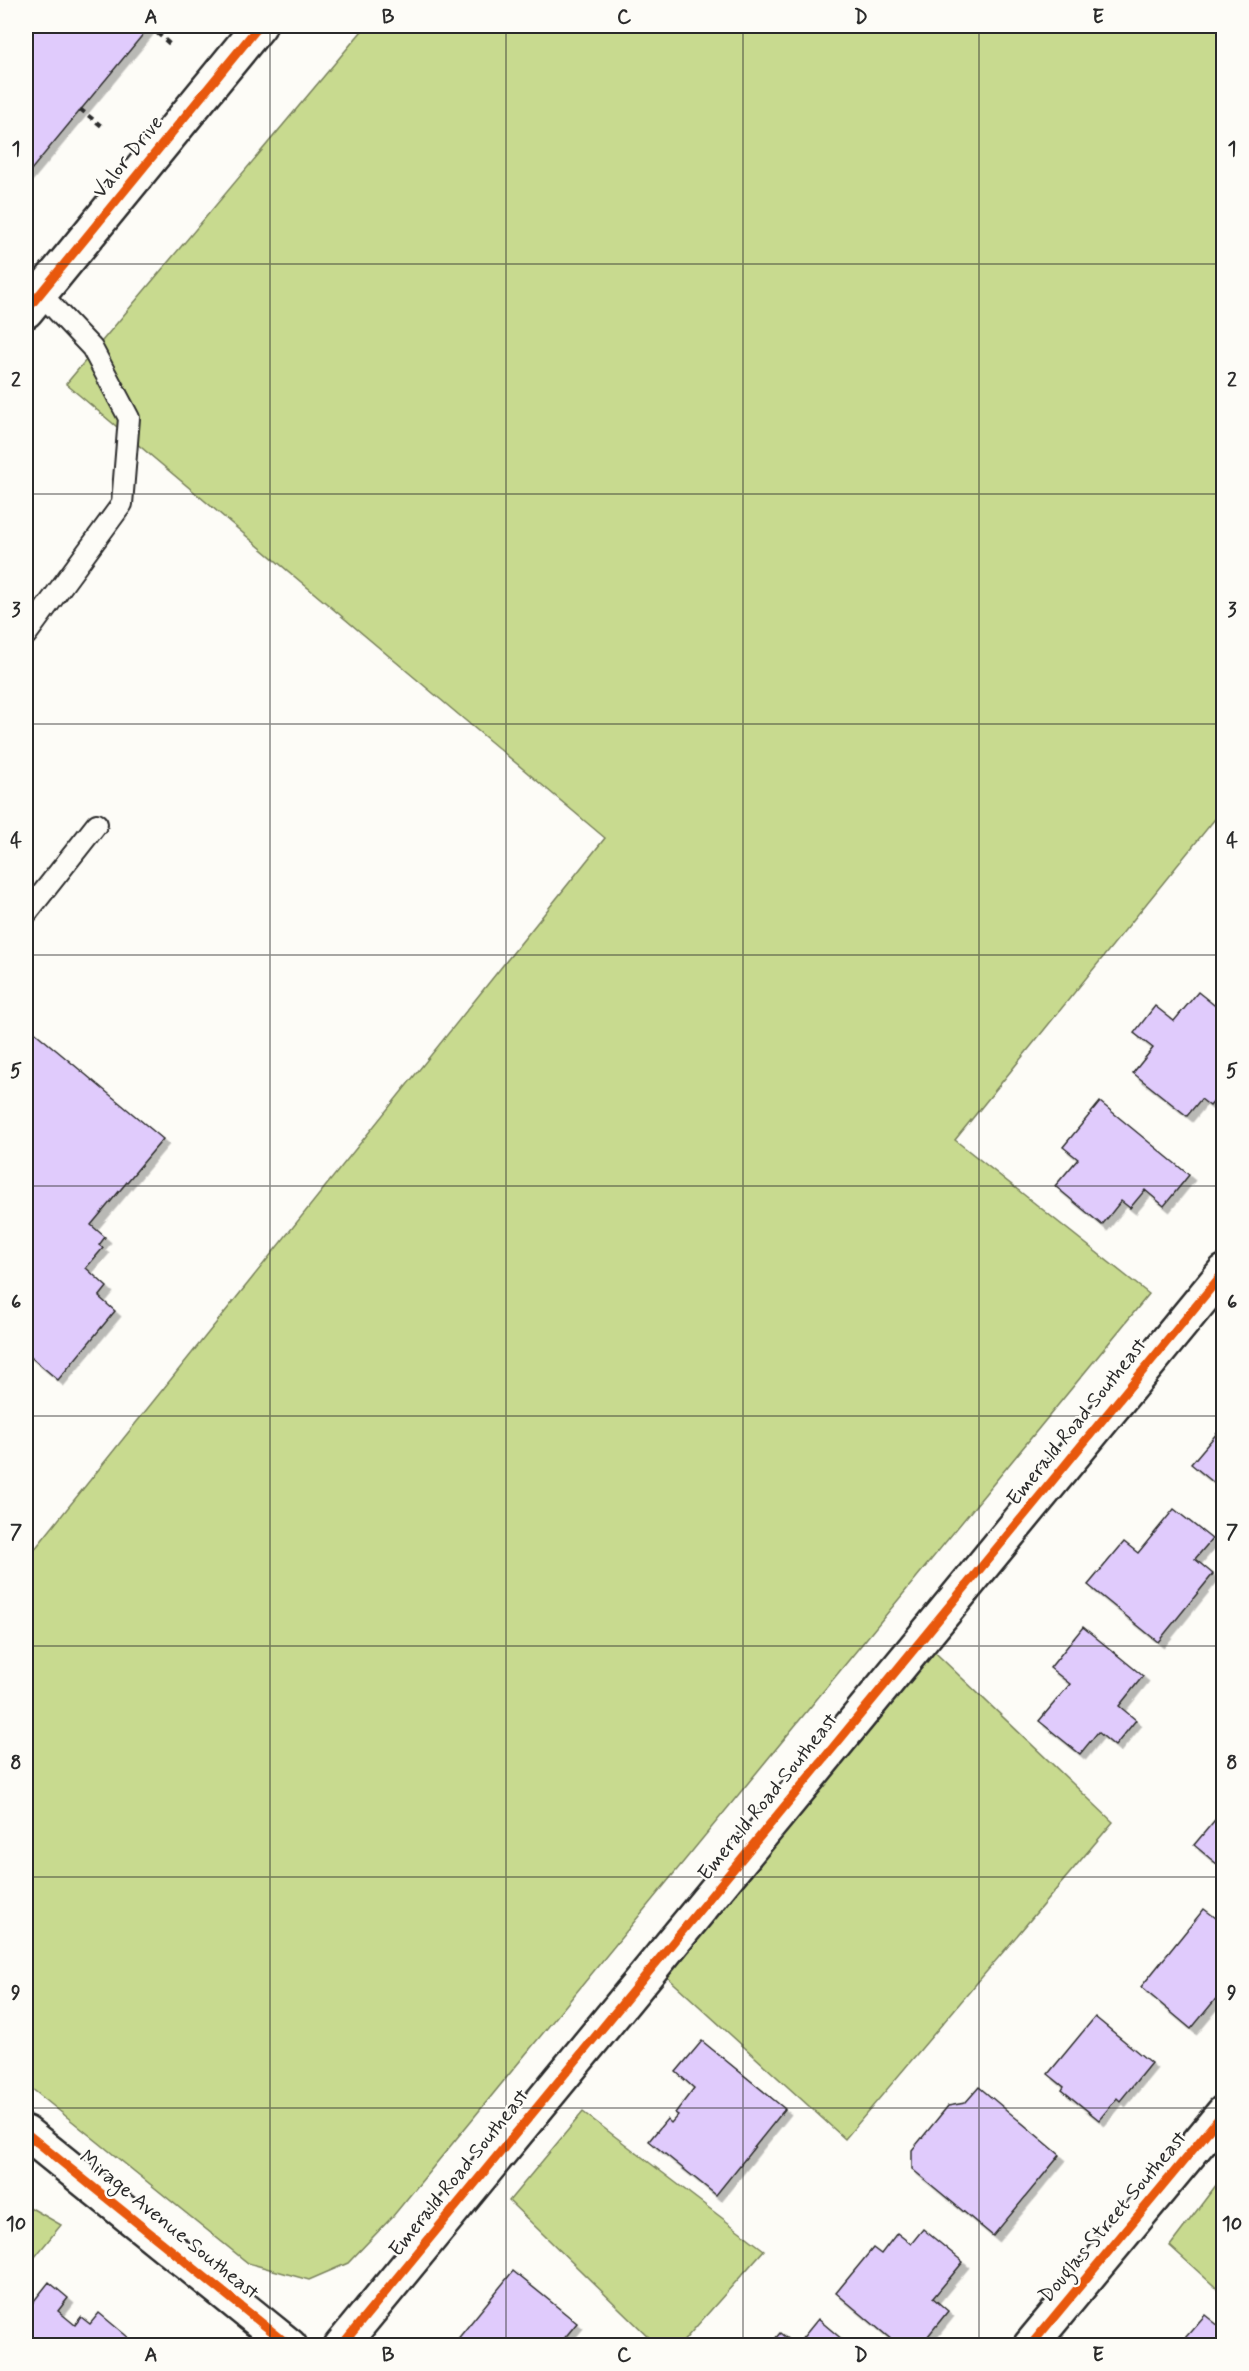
<svg xmlns="http://www.w3.org/2000/svg" width="1249" height="2371" font-family="Mynerve,sans-serif">
  <style>
    .green { fill: #c8da8f; stroke: #7a825d; stroke-width: 1.5 }
    .building { fill: #e0cbfc; stroke: #2b2b2b; stroke-width: 1.5; filter: url(#shadow) }
    .lines { fill: none; stroke-linecap: round; stroke-linejoin: round }
    .service-casing { stroke: #2b2b2b; stroke-width: 24 }
    .minor-casing { stroke: #2b2b2b; stroke-width: 38 }
    .path { stroke: #2b2b2b; stroke-width: 4; stroke-dasharray: 6 4.5; stroke-linecap: butt }
    .service { stroke: #fdfcf7; stroke-width: 20 }
    .minor { stroke: #fdfcf7; stroke-width: 33 }
    .cycleway-casing { stroke: #fdfcf7; stroke-width: 13 }
    .cycleway { stroke: #e8590c; stroke-width: 9 }
    .grid { fill: none; stroke: #2b2b2b; stroke-width: 1.5; stroke-opacity: 0.55 }
    .labels { text-anchor: middle; dominant-baseline: central; stroke-width: 5; stroke-linejoin: round; paint-order: stroke }
    .street-label { font-size: 21px; fill: #2b2b2b; stroke: #fdfcf7 }
    .neatline { fill: none; stroke: #2b2b2b; stroke-width: 2 }
    .grid-label { font-size: 20px; text-anchor: middle; font-weight: bold; fill: #2b2b2b }
  </style>
  <defs>
    <filter id="shadow"><feDropShadow dx="5.5" dy="5.5" stdDeviation="0" flood-color="#0004"/></filter>
  </defs>
  <rect width="100%" height="100%" fill="#fdfcf7"/>
  <filter id="ink" filterUnits="userSpaceOnUse"><feTurbulence type="fractalNoise" baseFrequency=".0167" numOctaves="2"/><feDisplacementMap in="SourceGraphic" scale="12" xChannelSelector="R" yChannelSelector="G"/><feConvolveMatrix kernelMatrix="1 2 1 2 8 2 1 2 1" color-interpolation-filters="sRGB"/></filter>
  <g filter="url(#ink)">
    <g class="green">
      <path d="M366 26H1223V809L955 1140 1149 1294 393 2216 348 2263 309 2280 248 2263 26 2084V1560L605 838 66 384Z"/>
      <path d="M921 1639 1113 1822 845 2139 654 1965Z"/>
      <path d="M583 2112 764 2250 680 2345H657L509 2201Z"/>
      <path d="M1223 2176V2294L1170 2246Z"/>
      <path d="M26 2205 61 2225 26 2268Z"/>
    </g>
    <g class="building">
      <path d="M26 26H150L26 176Z"/>
      <path d="M1198 992 1224 1013V1090L1210 1106 1201 1099 1187 1116 1133 1073 1153 1048 1134 1033 1155 1006 1174 1021Z"/>
      <path d="M32 1030 163 1139 91 1225 105 1237 99 1245 103 1248 86 1268 107 1287 99 1297 115 1311 58 1380 26 1353V1038Z"/>
      <path d="M1100 1102 1189 1175 1164 1206 1145 1190 1130 1208 1121 1201 1102 1225 1055 1186 1078 1159 1063 1147Z"/>
      <path d="M1224 1425V1491L1191 1464Z"/>
      <path d="M1174 1509 1212 1539 1195 1559 1213 1574 1158 1642 1088 1585 1124 1542 1138 1553Z"/>
      <path d="M1083 1627 1143 1676 1119 1706 1136 1720 1115 1746 1098 1732 1080 1754 1039 1721 1070 1684 1050 1668Z"/>
      <path d="M1224 1809V1870L1194 1845Z"/>
      <path d="M1204 1909 1224 1924V1989L1191 2029 1141 1987Z"/>
      <path d="M1095 2017 1151 2063 1120 2101 1117 2098 1099 2120 1062 2090 1064 2087 1048 2074Z"/>
      <path d="M702 2041 785 2109 716 2195 649 2141 667 2119 671 2123 678 2115 675 2113 694 2088 676 2072Z"/>
      <path d="M979 2087 1060 2155 993 2236 912 2169V2150L948 2106 965 2103Z"/>
      <path d="M923 2229 963 2262 933 2298 948 2311 920 2346H899L836 2293 873 2248 881 2254 897 2233 911 2244Z"/>
      <path d="M513 2271 577 2323 558 2346H452Z"/>
      <path d="M49 2282 68 2298 58 2311 75 2325 81 2317 90 2324 99 2313 129 2338 123 2346H31L26 2341V2311Z"/>
      <path d="M1205 2315 1224 2330V2346H1169L1174 2340 1179 2345Z"/>
      <path d="M818 2319 850 2346H796Z"/>
      <path d="M780 2333 796 2346H769Z"/>
      <path d="M1153 2338 1162 2346H1147Z"/>
    </g>
    <g class="lines">
      <g class="service-casing">
        <g id="service">
          <path d="M26 635 122 504 129 418 92 348 40 293"/>
          <path d="M26 914 97 824"/>
        </g>
      </g>
      <g class="minor-casing">
        <g id="minor">
          <path d="M26 311 259 26"/>
          <path d="M26 2133 290 2346"/>
          <path d="M341 2346 1224 1272"/>
          <path d="M1030 2346 1224 2112"/>
        </g>
      </g>
      <g class="path">
        <path d="M149 26 172 46"/>
        <path d="M80 109 104 128"/>
        <path d="M26 204 35 212"/>
      </g>
      <use href="#service" class="service"/>
      <use href="#minor" class="minor"/>
      <g class="cycleway-casing">
        <g id="cycleway">
          <path d="M26 311 259 26"/>
          <path d="M26 2133 290 2346"/>
          <path d="M341 2346 1224 1272"/>
          <path d="M1030 2346 1224 2112"/>
        </g>
      </g>
      <use href="#cycleway" class="cycleway"/>
    </g>
  </g>
  <path class="grid" d="M270 26V2346M506 26V2346M743 26V2346M979 26V2346M26 264H1224M26 494H1224M26 724H1224M26 955H1224M26 1186H1224M26 1416H1224M26 1646H1224M26 1877H1224M26 2108H1224"/>
  <g class="labels">
    <g class="street-label">
      <text transform="translate(128 157) rotate(-51)">Valor Drive</text>
      <text transform="translate(1077 1422) rotate(-51)">Emerald Road Southeast</text>
      <text transform="translate(768 1797) rotate(-51)">Emerald Road Southeast</text>
      <text transform="translate(459 2173) rotate(-51)">Emerald Road Southeast</text>
      <text transform="translate(1113 2217) rotate(-50)">Douglas Street Southeast</text>
      <text transform="translate(169 2225) rotate(39)">Mirage Avenue Southeast</text>
    </g>
  </g>
  <rect width="1249" height="2371" fill="none" stroke="#fdfcf7" stroke-width="66"/>
  <rect x="33" y="33" width="1183" height="2305" class="neatline"/>
  <g class="grid-label">
    <text x="151" y="23">A</text>
    <text x="388" y="23">B</text>
    <text x="624" y="23">C</text>
    <text x="861" y="23">D</text>
    <text x="1098" y="23">E</text>
    <text x="16" y="155">1</text>
    <text x="1232" y="155">1</text>
    <text x="16" y="386">2</text>
    <text x="1232" y="386">2</text>
    <text x="16" y="616">3</text>
    <text x="1232" y="616">3</text>
    <text x="16" y="847">4</text>
    <text x="1232" y="847">4</text>
    <text x="16" y="1077">5</text>
    <text x="1232" y="1077">5</text>
    <text x="16" y="1308">6</text>
    <text x="1232" y="1308">6</text>
    <text x="16" y="1538">7</text>
    <text x="1232" y="1538">7</text>
    <text x="16" y="1769">8</text>
    <text x="1232" y="1769">8</text>
    <text x="16" y="1999">9</text>
    <text x="1232" y="1999">9</text>
    <text x="16" y="2230">10</text>
    <text x="1232" y="2230">10</text>
    <text x="151" y="2361">A</text>
    <text x="388" y="2361">B</text>
    <text x="624" y="2361">C</text>
    <text x="861" y="2361">D</text>
    <text x="1098" y="2361">E</text>
  </g>
</svg>
